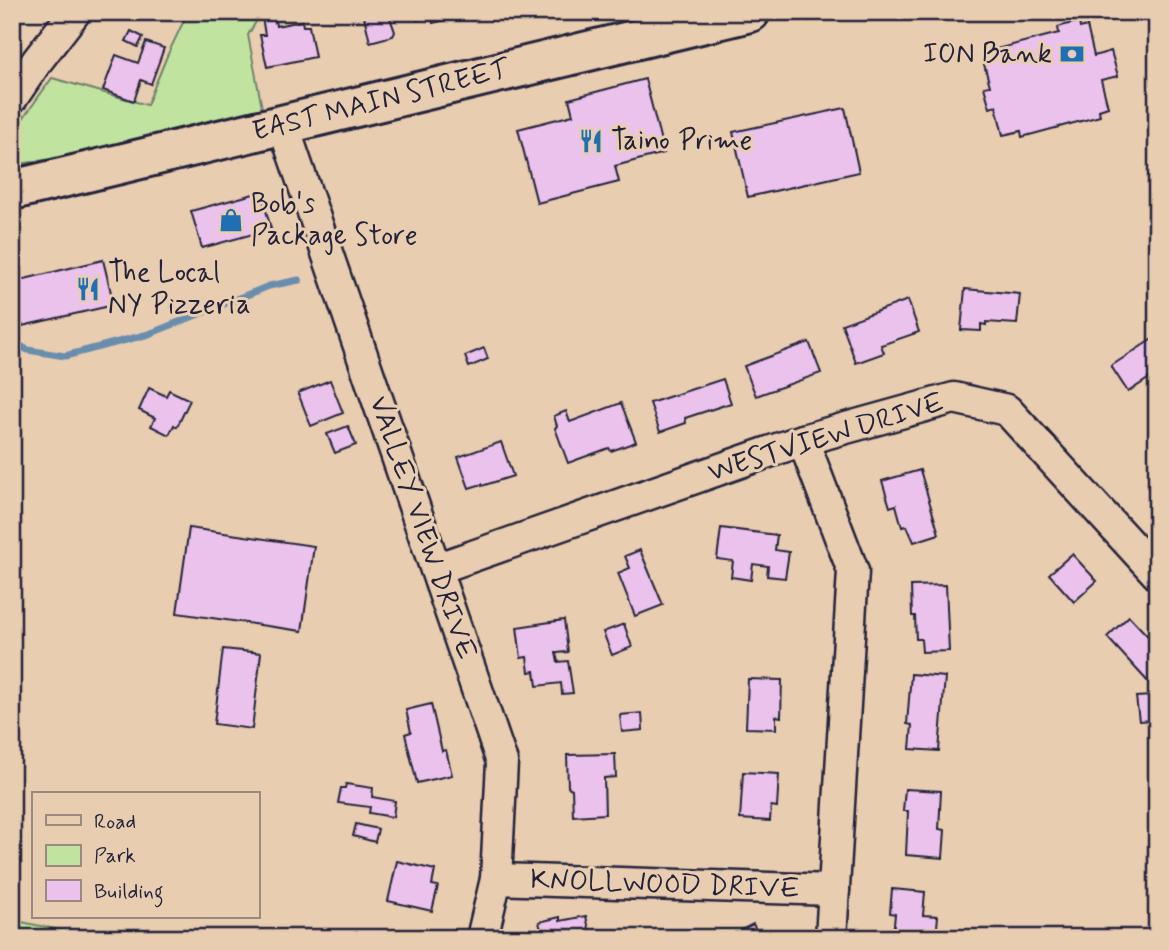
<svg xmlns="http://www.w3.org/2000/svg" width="1169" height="950" font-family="Mynerve,sans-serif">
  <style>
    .green { fill: #c0e49f; stroke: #71836d; stroke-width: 2 }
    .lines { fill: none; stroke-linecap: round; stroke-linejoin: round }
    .stream { stroke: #698ead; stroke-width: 7 }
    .building { fill: #eac2eb; stroke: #22223b; stroke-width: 2 }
    .minor-casing { stroke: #22223b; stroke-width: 35 }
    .major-casing { stroke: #22223b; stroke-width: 44 }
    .minor { stroke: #e9cdb0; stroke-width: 30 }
    .major { stroke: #e9cdb0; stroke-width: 38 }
    .labels { text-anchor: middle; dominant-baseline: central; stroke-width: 6; stroke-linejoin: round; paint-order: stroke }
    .poi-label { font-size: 28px; fill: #22223b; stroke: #e9cdb0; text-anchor: start }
    .street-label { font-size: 28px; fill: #22223b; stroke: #e9cdb0 }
  </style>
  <rect width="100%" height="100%" fill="#e9cdb0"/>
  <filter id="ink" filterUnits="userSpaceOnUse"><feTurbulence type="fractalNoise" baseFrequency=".0143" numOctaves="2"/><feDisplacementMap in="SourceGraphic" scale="14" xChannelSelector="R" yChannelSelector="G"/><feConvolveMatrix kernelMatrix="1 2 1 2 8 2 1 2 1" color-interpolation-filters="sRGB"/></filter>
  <g filter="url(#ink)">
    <g class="green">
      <path d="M188 12H262L248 35 262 108 137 146 12 165V134L52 78 147 105 167 56Z"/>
      <path d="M12 920 98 938H12Z"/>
    </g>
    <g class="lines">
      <path class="stream" d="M12 342 28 350 65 356 149 334 269 286 299 280"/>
    </g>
    <g class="building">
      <path d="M363 12H388L395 32 393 36 370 42Z"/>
      <path d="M416 12H466L467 15 433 23 432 16 417 20Z"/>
      <path d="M274 15 276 26 302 21 303 26H309L315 57 267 67 260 35H265L262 17Z"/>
      <path d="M1079 21 1080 28 1087 26 1094 56 1111 51 1118 76 1101 80 1108 107 1099 110 1100 116 1022 137 1021 131 1003 135 996 106 990 108 984 87 990 86 981 53 1059 33 1058 27Z"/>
      <path d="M131 31 143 37 138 47 126 41Z"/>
      <path d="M146 42 164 48 151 84 141 80 134 101 103 90 116 55 138 63Z"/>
      <path d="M645 79 664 153 615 166 619 182 537 203 518 129 573 115 569 99Z"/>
      <path d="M845 108 859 172 748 197 733 132Z"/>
      <path d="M261 192 271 229 202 248 191 211Z"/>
      <path d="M103 260 114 305 22 326 12 282Z"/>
      <path d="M965 289 1020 294 1017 324 986 322V325L981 324V331L961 330Z"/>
      <path d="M908 300 919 332 881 345 884 353 856 363 842 324Z"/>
      <path d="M1157 336V373L1128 392 1111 366Z"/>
      <path d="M809 342 821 373 756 396 744 366Z"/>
      <path d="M484 348 488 359 469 367 465 356Z"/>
      <path d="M723 379 731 403 685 418 686 423 660 432 650 403Z"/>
      <path d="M330 380 343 413 311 426 298 393Z"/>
      <path d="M149 388 166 396 169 390 190 400 177 427 174 425 169 435 151 426 155 418 139 410Z"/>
      <path d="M621 403 636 442 611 451 609 448 568 463 555 428 557 426 554 416 566 411 570 422Z"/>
      <path d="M348 426 356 445 335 453 327 434Z"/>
      <path d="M501 442 513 476 482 486V484L469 488 458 457Z"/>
      <path d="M920 470 939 534 914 542 907 526 902 527 896 505 890 507 882 481Z"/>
      <path d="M189 528 314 546 302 631 177 613Z"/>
      <path d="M721 528 777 535 775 550 789 552 785 578 767 576 768 566 753 564 751 580 731 577 733 561 717 559Z"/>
      <path d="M640 550 663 605 635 616 618 573 630 568 625 556Z"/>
      <path d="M1072 554 1097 581 1074 602 1049 574Z"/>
      <path d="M946 585 949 651 922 652 921 639H916L915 616H912L911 586Z"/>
      <path d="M1129 616 1157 646V680L1151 685 1107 637Z"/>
      <path d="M564 620 568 652 556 653 558 662 568 661 573 693 562 694 561 683 537 686 535 671 529 672 527 657 521 658 517 627Z"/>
      <path d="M624 624 632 647 612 655 603 632Z"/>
      <path d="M223 649 261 653 252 729 214 724Z"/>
      <path d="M911 674 945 677 939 751 910 749 912 725 907 724Z"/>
      <path d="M748 679 782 680 781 717 776 716V729L746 728Z"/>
      <path d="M1151 696 1153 720 1139 721 1136 697Z"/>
      <path d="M431 704 442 751 446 750 452 775 417 783 405 734 411 732 406 710Z"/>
      <path d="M642 713 643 730 622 732 620 715Z"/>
      <path d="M615 754 616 777 604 778 605 814 573 816 572 789 568 787 567 755Z"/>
      <path d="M743 772 779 774 777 807 771 806 770 821 740 819Z"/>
      <path d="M346 784 373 788 372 797 395 801 393 817 369 813 370 807 338 803 341 788H345Z"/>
      <path d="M905 789 941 791 939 829 945 830 943 858 906 855 908 811H903Z"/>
      <path d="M356 824 378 829 375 842 353 836Z"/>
      <path d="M397 861 435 870 432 885 438 886 432 911 388 901Z"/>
      <path d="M892 889 925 892 923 915 938 916 936 938H888V935H893L895 914 890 913Z"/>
      <path d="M586 916 591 938H543L539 922 560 917V921Z"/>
      <path d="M753 924 760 938H728L727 937Z"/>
      <path d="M380 931 407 938H378Z"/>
    </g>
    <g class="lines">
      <g class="minor-casing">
        <g id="minor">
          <path d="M12 98 37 61 75 12"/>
          <path d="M283 125 502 762 496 879 482 938"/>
          <path d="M803 440 853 571 831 938"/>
          <path d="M436 569 803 440 954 398 1007 410 1157 574"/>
          <path d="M496 879 834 890"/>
        </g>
      </g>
      <g class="major-casing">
        <path id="major" d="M12 190 750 12"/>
      </g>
      <use href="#minor" class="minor"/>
      <use href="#major" class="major"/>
    </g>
  </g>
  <defs>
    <g id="bank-bare" transform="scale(1.89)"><path d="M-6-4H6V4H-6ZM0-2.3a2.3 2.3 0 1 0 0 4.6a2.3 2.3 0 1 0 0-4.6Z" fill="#1f6fb2" stroke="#e9cdb0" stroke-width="2.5" paint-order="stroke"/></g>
    <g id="restaurant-bare" transform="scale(1.89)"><path d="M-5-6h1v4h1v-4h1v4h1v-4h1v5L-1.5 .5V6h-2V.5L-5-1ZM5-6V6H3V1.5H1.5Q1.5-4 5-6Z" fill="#1f6fb2" stroke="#e9cdb0" stroke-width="2.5" paint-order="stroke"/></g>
    <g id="shop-bare" transform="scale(1.89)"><path d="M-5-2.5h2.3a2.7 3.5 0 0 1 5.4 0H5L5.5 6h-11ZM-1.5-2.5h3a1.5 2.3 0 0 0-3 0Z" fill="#1f6fb2" stroke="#e9cdb0" stroke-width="2.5" paint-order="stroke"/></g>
  </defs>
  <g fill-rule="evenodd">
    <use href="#bank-bare" x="1072" y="54"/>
    <use href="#restaurant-bare" x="591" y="141"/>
    <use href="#shop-bare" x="231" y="220"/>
    <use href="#restaurant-bare" x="88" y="289"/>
  </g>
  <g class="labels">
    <g class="poi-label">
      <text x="1052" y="54" text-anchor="end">ION Bank</text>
      <text x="611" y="141">Taino Prime</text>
      <text x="251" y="204">Bob's<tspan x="251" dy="32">Package Store</tspan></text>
      <text x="108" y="273">The Local<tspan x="108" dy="32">NY Pizzeria</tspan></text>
    </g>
    <g class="street-label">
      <text transform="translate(381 101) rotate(-14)">EAST MAIN STREET</text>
      <text transform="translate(826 438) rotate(-17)">WESTVIEW DRIVE</text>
      <text transform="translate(422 528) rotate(71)">VALLEY VIEW DRIVE</text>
      <text transform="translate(665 885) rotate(2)">KNOLLWOOD DRIVE</text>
    </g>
  </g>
  <rect width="1169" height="950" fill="none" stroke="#e9cdb0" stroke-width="42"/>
  <rect x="21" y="21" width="1127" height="908" fill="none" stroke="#22223b" stroke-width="2.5" filter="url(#ink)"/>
  <rect x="32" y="792" width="228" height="126" fill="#e9cdb0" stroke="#998981" stroke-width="2"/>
  <rect x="46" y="815" width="35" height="10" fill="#e9cdb0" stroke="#998981" stroke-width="2"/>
  <text x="94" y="828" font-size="21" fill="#22223b">Road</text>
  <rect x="46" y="845" width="35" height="21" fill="#c0e49f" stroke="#998981" stroke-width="2"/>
  <text x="94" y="862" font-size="21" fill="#22223b">Park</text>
  <rect x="46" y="880" width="35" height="21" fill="#eac2eb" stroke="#998981" stroke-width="2"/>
  <text x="94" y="898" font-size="21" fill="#22223b">Building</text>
</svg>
